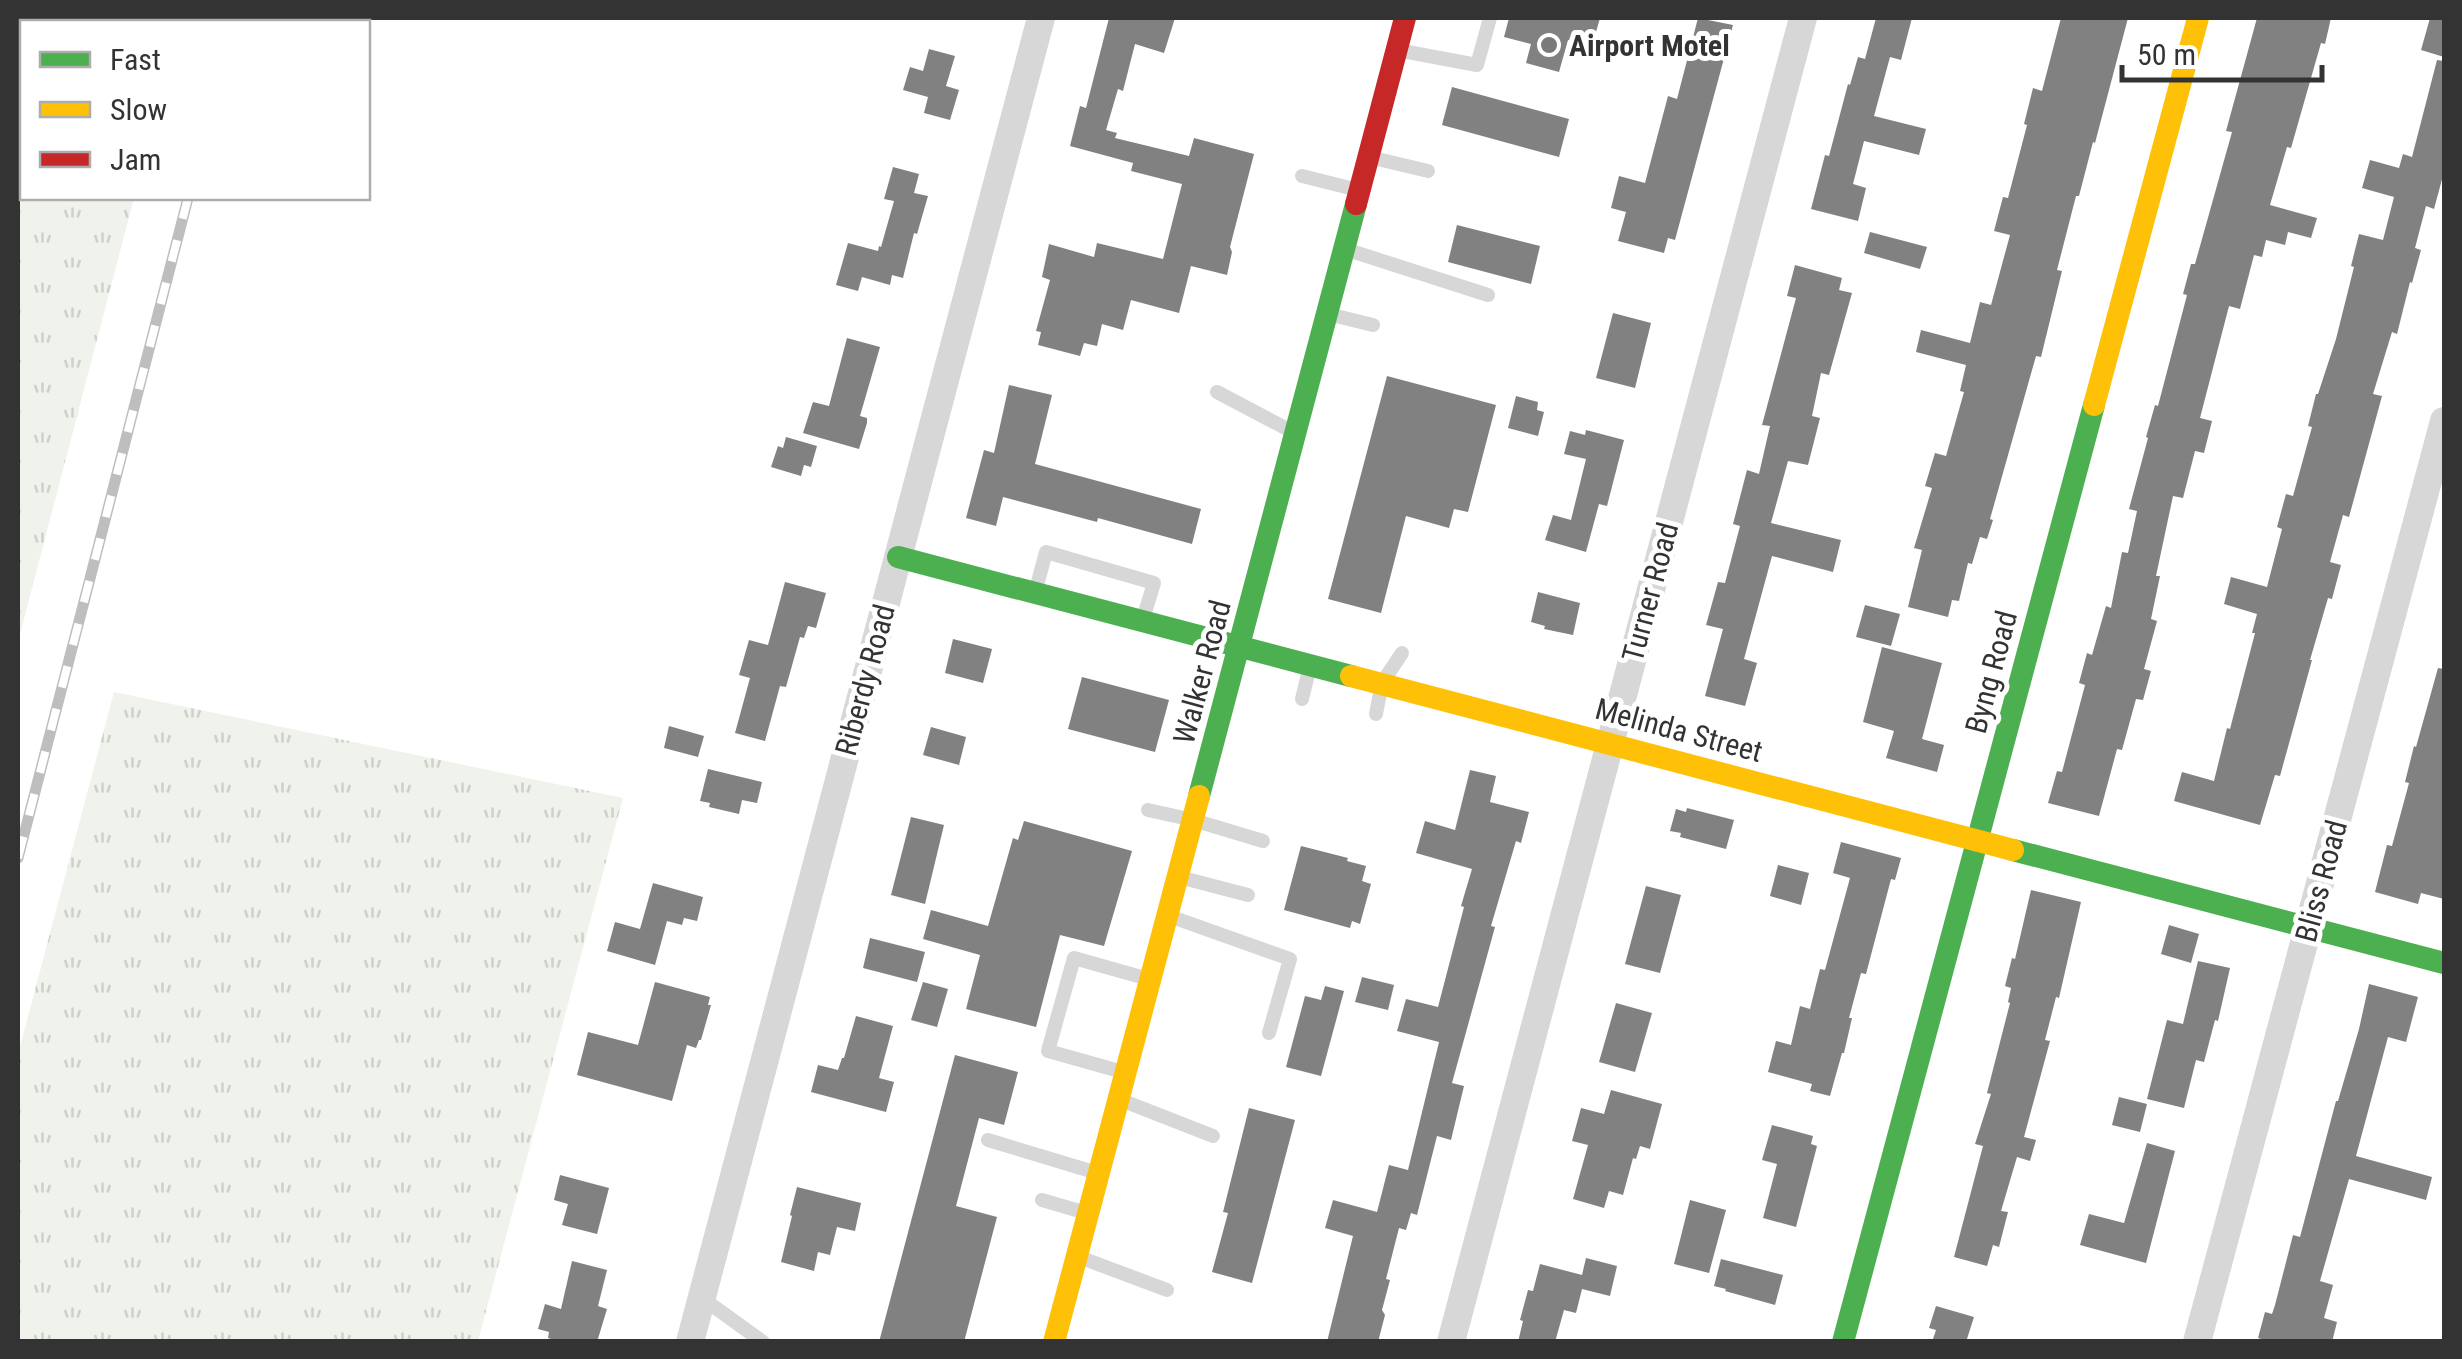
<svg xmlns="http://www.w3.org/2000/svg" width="2462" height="1359" font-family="'Roboto Condensed',sans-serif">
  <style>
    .grass { fill: url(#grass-tufts) }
    .building { fill: #818181 }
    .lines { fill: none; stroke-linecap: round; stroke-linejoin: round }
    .lane { stroke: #d7d7d7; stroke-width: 14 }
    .street { stroke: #d7d7d7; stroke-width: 28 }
    .fast { stroke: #4caf50; stroke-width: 22 }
    .slow { stroke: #ffc107; stroke-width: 22 }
    .jam { stroke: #c62828; stroke-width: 22 }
    .rail-casing { stroke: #bebebe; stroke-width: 11 }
    .rail { stroke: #fff; stroke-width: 8; stroke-dasharray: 22; stroke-linecap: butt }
    .poi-dot { fill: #7a7a7a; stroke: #fff; stroke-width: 4 }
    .labels { text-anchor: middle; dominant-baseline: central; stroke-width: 10; stroke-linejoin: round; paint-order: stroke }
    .poi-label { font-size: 30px; font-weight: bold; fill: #333; stroke: #fff; text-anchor: start }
    .street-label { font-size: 30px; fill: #333; stroke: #fff }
  </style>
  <defs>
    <pattern id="grass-tufts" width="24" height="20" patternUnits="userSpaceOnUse" patternTransform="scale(2.5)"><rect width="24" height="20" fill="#f0f3ec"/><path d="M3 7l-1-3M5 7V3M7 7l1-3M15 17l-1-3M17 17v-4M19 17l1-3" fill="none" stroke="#ced1cb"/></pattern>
  </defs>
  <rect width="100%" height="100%" fill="#fff"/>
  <g class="grass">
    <path d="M18 18H181L179 22H22V198H134L18 642Z"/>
    <path d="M114 692 623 798 478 1341H18V1054Z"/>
  </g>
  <g class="building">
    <path d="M1109 18H1175L1164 53 1135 44 1123 91 1118 89 1106 130 1117 133 1115 138 1189 156 1194 138 1254 154 1230 247 1232 252 1227 275 1191 266 1179 313 1131 300 1123 330 1102 324 1097 346 1084 343 1080 356 1038 345 1041 332 1036 331 1050 280 1042 277 1049 244 1094 257 1097 243 1163 259 1182 184 1131 171 1133 163 1070 146 1080 106 1086 108Z"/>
    <path d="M1509 18H1600L1592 46 1568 40 1559 72 1526 63 1531 44 1504 37Z"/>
    <path d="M1698 18 1733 25 1675 240 1668 238 1664 253 1618 241 1626 212 1611 208 1619 176 1645 183 1668 96 1677 99Z"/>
    <path d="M1876 18H1912L1901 60 1890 57 1874 116 1926 129 1919 155 1864 141 1853 184 1866 188 1858 221 1811 209 1825 155 1829 156 1848 84 1850 85 1858 57 1865 59Z"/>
    <path d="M2061 18H2128L2095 143 2093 142 2079 196H2076L2057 270 2062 271 2041 357 2036 356 1990 519 1993 520 1987 539 1980 537 1972 564 1968 563 1959 601 1952 600 1948 617 1908 607 1922 550 1914 548 1932 488 1925 486 1935 453 1946 456 1964 392 1960 391 1966 365 1916 352 1921 330 1970 343 1980 302 1991 305 2010 235 1994 231 2003 197 2008 198 2027 125 2024 124 2033 88 2042 91Z"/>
    <path d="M2257 18H2331L2325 44 2321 43 2291 148 2287 147 2270 205 2317 218 2311 238 2288 232 2285 245 2266 240 2262 257 2254 255 2240 309 2229 306 2200 418 2212 421 2204 453 2195 451 2183 498 2173 496 2156 576H2160L2151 619 2157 621 2144 669 2151 671 2143 700 2136 699 2122 750 2117 749 2099 816 2048 803 2057 771 2062 772 2085 685 2079 683 2087 653 2092 655 2106 606 2111 608 2122 552 2128 553 2137 511 2129 509 2148 438 2146 437 2155 405 2158 406 2187 295 2183 294 2191 264H2195L2232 132 2226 131Z"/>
    <path d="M2430 18H2444V57L2421 50Z"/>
    <path d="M929 49 955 56 946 86 959 90 950 120 924 113 928 97 903 90 910 67 923 71Z"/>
    <path d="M2437 60 2444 61V172L2434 209 2426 206 2415 248 2421 250 2412 283 2410 282 2397 334 2392 332 2373 394 2382 396 2349 517 2343 515 2330 562 2341 565 2332 599 2328 598 2310 660H2312L2280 776 2275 775 2260 825 2174 801 2182 772 2214 781 2227 728 2230 729 2255 633H2252L2257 614 2224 604 2231 577 2267 587 2282 529 2277 527 2286 494 2293 496 2312 427 2308 426 2316 394H2318L2336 339 2354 267 2351 266 2359 234 2383 240 2394 197 2362 188 2370 160 2399 168 2403 154 2412 157Z"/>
    <path d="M1452 87 1569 119 1559 157 1442 125Z"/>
    <path d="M893 167 919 174 914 193 928 196 917 234 914 233 903 278 892 275 890 285 862 277 858 291 836 285 848 243 878 251 879 246 881 247 894 201 884 199Z"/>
    <path d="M1457 225 1540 246 1531 284 1448 262Z"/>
    <path d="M1870 232 1927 247 1920 269 1864 253Z"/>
    <path d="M1795 265 1842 278 1839 290 1852 293 1829 375 1821 373 1812 416 1820 418 1808 465 1788 461 1771 523 1841 540 1833 572 1772 556 1744 659 1757 663 1745 706 1705 696 1723 629 1706 625 1718 582 1725 583 1740 526 1733 524 1747 470 1759 474 1770 426 1762 425 1796 298 1787 296Z"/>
    <path d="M1613 313 1651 323 1635 388 1596 378Z"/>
    <path d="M847 338 880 347 860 416 867 418V423L859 449 803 433 813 402 829 406Z"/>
    <path d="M1387 376 1496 405 1468 512 1454 509 1449 528 1406 516 1381 613 1328 599Z"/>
    <path d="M1009 385 1052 395 1035 464 1201 509 1192 544 1098 518 1097 522 1003 497 996 526 966 518 984 450 994 453Z"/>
    <path d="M1516 396 1538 402 1537 410 1544 412 1538 436 1508 428Z"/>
    <path d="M1586 430 1624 440 1607 506 1599 504 1586 552 1545 540 1553 515 1571 520 1586 459 1564 454 1570 431 1585 435Z"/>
    <path d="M786 437 817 446 811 467 804 465 801 476 771 467 778 446 783 448Z"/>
    <path d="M785 582 826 593 816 628 808 626 804 638 800 637 786 687 780 686 765 741 735 733 750 678 739 675 749 640 768 645Z"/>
    <path d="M1538 592 1580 603 1573 635 1544 629 1545 626 1531 622Z"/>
    <path d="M1865 605 1900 614 1891 646 1856 637Z"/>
    <path d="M953 639 992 649 983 683 945 673Z"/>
    <path d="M1882 647 1942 663 1922 739 1944 745 1937 772 1886 758 1894 731 1863 722Z"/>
    <path d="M2438 668 2444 669V899L2421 893 2418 904 2375 892 2387 845 2392 846 2409 783 2405 782 2414 746 2416 747Z"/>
    <path d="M1082 677 1169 700 1155 752 1068 729Z"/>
    <path d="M669 726 704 736 698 757 664 748Z"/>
    <path d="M931 727 966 737 959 765 923 755Z"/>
    <path d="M708 769 762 782 757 803 742 800 739 814 709 807 710 803 700 801Z"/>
    <path d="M1470 770 1496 776 1490 802 1529 812 1521 843 1516 841 1491 926 1495 927 1452 1083 1464 1086 1451 1140 1437 1136 1417 1215 1411 1213 1406 1230 1399 1228 1386 1279 1390 1280 1382 1310 1385 1315 1378 1342H1327L1353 1236 1325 1228 1333 1200 1377 1212 1389 1165 1408 1170 1439 1042 1397 1031 1406 999 1438 1007 1464 907 1461 906 1472 869 1416 853 1425 821 1455 830Z"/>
    <path d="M1687 808 1734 820 1726 849 1680 837 1681 833 1670 831 1676 809 1686 812Z"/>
    <path d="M911 817 944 825 925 904 891 895Z"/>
    <path d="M1024 821 1132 851 1104 946 1060 935 1036 1027 966 1009 980 955 923 939 931 910 988 926 1013 838 1018 840Z"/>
    <path d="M1841 842 1901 858 1895 880 1891 879 1866 974 1861 973 1849 1018H1852L1844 1053H1842L1830 1096 1810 1091 1812 1084 1768 1072 1776 1041 1791 1045 1800 1006 1810 1009 1820 969 1825 970 1850 878 1833 873Z"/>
    <path d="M1301 846 1348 858 1347 861 1366 866 1362 881 1371 884 1360 924 1352 921 1350 928 1284 910Z"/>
    <path d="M1778 865 1809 873 1801 905 1770 896Z"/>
    <path d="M653 883 703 897 697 921 684 918 682 925 667 921 655 965 607 951 615 922 640 929Z"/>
    <path d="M1646 886 1681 895 1660 973 1625 964Z"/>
    <path d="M2031 890 2081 902 2059 998 2056 997 2045 1040 2050 1041 2024 1137 2036 1140 2030 1161 2017 1157 2001 1211 2008 1212 1999 1247 1993 1245 1987 1266 1954 1257 1983 1146 1975 1144 1991 1094 1987 1093 2010 1003 2008 1002 2011 988 2005 986 2012 958 2015 959Z"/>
    <path d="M2169 925 2199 934 2191 963 2161 954Z"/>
    <path d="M870 938 925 952 917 982 863 968Z"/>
    <path d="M2198 961 2230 968 2218 1021 2215 1020 2204 1062 2196 1060 2184 1108 2147 1099 2167 1020 2183 1024Z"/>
    <path d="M1362 977 1394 985 1388 1010 1355 1002Z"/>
    <path d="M655 982 710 997 708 1005H711L701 1040H699L696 1048 687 1045 672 1101 577 1075 588 1032 638 1045Z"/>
    <path d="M923 982 948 989 937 1027 911 1020Z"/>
    <path d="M2369 984 2418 997 2406 1042 2388 1037 2356 1156 2432 1177 2426 1200 2349 1179 2320 1281 2333 1285 2324 1318 2337 1322 2332 1342H2271L2258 1338 2265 1312 2272 1314 2275 1305 2293 1235 2300 1237 2336 1101H2338L2359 1029Z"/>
    <path d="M1325 986 1344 991 1321 1076 1286 1067 1305 996 1321 1000Z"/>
    <path d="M1616 1003 1652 1013 1635 1072 1599 1062Z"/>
    <path d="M856 1016 893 1026 879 1078 894 1082 886 1112 811 1092 818 1065 838 1070 842 1058H844Z"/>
    <path d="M955 1055 1018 1072 1004 1125 979 1118 956 1206 997 1217 964 1342H879Z"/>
    <path d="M1611 1090 1662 1104 1650 1149 1640 1146 1636 1159 1633 1158 1623 1195 1609 1191 1604 1208 1573 1199 1588 1145 1572 1141 1581 1108 1604 1114Z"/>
    <path d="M2119 1097 2147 1104 2140 1132 2112 1125Z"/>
    <path d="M1249 1108 1295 1120 1252 1283 1212 1272 1228 1213 1223 1212Z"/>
    <path d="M1772 1125 1813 1136 1811 1144 1817 1146 1796 1227 1763 1218 1777 1164 1762 1160Z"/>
    <path d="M2147 1143 2175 1151 2146 1263 2080 1245 2089 1214 2124 1223Z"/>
    <path d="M560 1175 609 1188 597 1234 562 1225 568 1204 554 1200Z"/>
    <path d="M797 1187 861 1203 855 1231 837 1227 830 1255 818 1252 814 1271 781 1262 792 1216 790 1215Z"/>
    <path d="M1690 1200 1726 1210 1709 1273 1674 1264Z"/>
    <path d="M1586 1258 1617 1266 1610 1296 1582 1289 1576 1313 1564 1310 1555 1342H1518L1523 1321 1520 1320 1528 1290 1533 1291 1540 1264 1582 1275Z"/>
    <path d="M1721 1259 1783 1275 1775 1305 1725 1291 1726 1289 1714 1286Z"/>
    <path d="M572 1261 607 1270 598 1306 607 1309 597 1342H561L548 1338 549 1332 538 1329 545 1304 561 1309Z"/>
    <path d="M1936 1306 1974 1317 1966 1342H1932L1936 1330 1929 1328Z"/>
  </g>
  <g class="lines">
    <g class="lane">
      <path d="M1397 50 1477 65 1490 18"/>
      <path d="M1369 157 1428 171"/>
      <path d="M1302 176 1354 189"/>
      <path d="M1345 249 1488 295"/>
      <path d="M1328 314 1373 325"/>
      <path d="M1217 392 1291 431"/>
      <path d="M1036 589 1046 552 1154 583 1143 619"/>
      <path d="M1302 699 1310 666"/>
      <path d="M1376 714 1382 683 1402 653"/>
      <path d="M1148 810 1193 820 1263 841"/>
      <path d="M1179 877 1248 895"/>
      <path d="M1169 916 1290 959 1269 1033"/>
      <path d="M1123 1072 1048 1051 1074 958 1145 978"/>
      <path d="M1121 1100 1213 1136"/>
      <path d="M988 1140 1094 1172"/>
      <path d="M1042 1200 1083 1212"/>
      <path d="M1079 1257 1167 1290"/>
      <path d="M702 1298 763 1342"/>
    </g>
    <g class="street">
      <path d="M690 1342 1041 18"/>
      <path d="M1451 1342 1803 18"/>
      <path d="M2197 1342 2444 421"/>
    </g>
    <g class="fast">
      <path d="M898 557 1351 676"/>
      <path d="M1199 796 1356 204"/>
      <path d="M2013 850 2444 963"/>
      <path d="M1843 1342 2094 405"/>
    </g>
    <g class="slow">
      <path d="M2094 405 2198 18"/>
      <path d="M1351 676 2013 850"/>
      <path d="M1054 1342 1199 796"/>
    </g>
    <path class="jam" d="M1356 204 1405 18"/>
    <g class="rail-casing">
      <g id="rail">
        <path d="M234 22 235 18"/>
        <path d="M18 858 188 198"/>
      </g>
    </g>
    <use href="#rail" class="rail"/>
  </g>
  <circle class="poi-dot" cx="1549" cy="45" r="10"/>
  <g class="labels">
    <g class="poi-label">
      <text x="1569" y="45">Airport Motel</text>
    </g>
    <g class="street-label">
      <text transform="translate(1650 592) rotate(-75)">Turner Road</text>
      <text transform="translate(1202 672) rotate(-75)">Walker Road</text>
      <text transform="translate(1991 672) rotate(-75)">Byng Road</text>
      <text transform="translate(865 680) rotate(-75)">Riberdy Road</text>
      <text transform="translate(1679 730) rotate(15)">Melinda Street</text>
      <text transform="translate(2321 881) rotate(-75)">Bliss Road</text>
    </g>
  </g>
  <rect width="2462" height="1359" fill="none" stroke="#333333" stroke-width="40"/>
  <rect x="20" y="20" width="350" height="180" fill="#ffffff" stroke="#adadad" stroke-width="2.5"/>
  <rect x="40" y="52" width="50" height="15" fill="#4caf50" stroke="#adadad" stroke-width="2.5"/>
  <text x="110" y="70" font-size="30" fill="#333333">Fast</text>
  <rect x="40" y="102" width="50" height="15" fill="#ffc107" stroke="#adadad" stroke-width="2.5"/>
  <text x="110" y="120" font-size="30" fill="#333333">Slow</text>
  <rect x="40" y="152" width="50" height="15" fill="#c62828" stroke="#adadad" stroke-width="2.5"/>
  <text x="110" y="170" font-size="30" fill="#333333">Jam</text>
  <path d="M2122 65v15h200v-15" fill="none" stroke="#333333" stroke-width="5"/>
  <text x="2137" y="65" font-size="30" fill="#333333" stroke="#ffffff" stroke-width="8" paint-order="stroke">50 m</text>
</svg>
